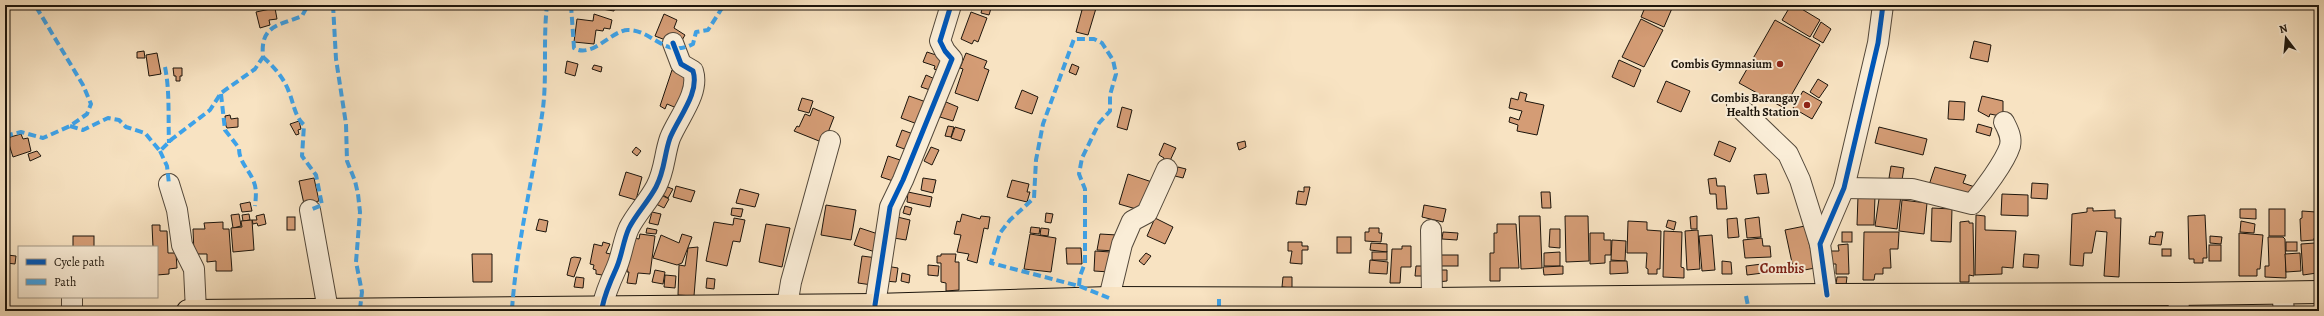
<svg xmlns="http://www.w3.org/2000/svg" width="2324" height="316" font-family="Alegreya,serif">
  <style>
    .building { fill: #d49c75; stroke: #1c150c }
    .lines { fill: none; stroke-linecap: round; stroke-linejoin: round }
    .minor-casing { stroke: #53483a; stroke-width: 22 }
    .major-casing { stroke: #1c150c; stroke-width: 24 }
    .minor { stroke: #faedd7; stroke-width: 20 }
    .major { stroke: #f8e3c2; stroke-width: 22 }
    .quiet { stroke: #3da2e9; stroke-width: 4; stroke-dasharray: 8 4; stroke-linecap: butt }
    .cycleway-casing { stroke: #faedd7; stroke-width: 8 }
    .cycleway { stroke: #0057b8; stroke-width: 5 }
    .poi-dot { fill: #8f2418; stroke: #faedd7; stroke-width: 1.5 }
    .labels { text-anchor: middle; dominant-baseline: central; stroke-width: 4; stroke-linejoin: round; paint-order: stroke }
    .poi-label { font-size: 12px; font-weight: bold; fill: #1c150c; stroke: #faedd7; text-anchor: end }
    .quarter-label { font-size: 14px; font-weight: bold; fill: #7a1f14; stroke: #faedd7 }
  </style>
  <rect width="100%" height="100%" fill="#f8e3c2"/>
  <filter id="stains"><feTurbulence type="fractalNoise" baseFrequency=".005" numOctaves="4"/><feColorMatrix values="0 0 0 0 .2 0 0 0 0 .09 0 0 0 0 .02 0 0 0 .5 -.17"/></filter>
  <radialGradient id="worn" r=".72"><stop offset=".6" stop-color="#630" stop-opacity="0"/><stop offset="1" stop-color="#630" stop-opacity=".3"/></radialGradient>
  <g class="building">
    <path d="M603 5H615L614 11 602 9Z"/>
    <path d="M983 5H992L989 15 981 13Z"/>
    <path d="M1079 5H1097L1088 35 1076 32 1082 10 1078 9Z"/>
    <path d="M1646 5 1673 6 1664 27 1641 17Z"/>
    <path d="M1791 5H1795L1820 20 1810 37 1782 20Z"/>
    <path d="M275 8 277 19 269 20 270 25 260 28 256 12Z"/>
    <path d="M971 12 987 18 978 42 974 40 972 44 961 39Z"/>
    <path d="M594 14 612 20 610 29 604 28 603 31 596 30 594 44 574 42 577 19 593 21Z"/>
    <path d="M664 14 677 20 674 28 685 35 681 42 668 41 655 36Z"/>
    <path d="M1641 19 1663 30 1644 67 1622 57Z"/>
    <path d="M1775 20 1820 45 1784 108 1739 83Z"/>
    <path d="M1821 22 1831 29 1823 43 1813 37Z"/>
    <path d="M1974 41 1991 45 1988 62 1970 58Z"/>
    <path d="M144 51 145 58H137V52Z"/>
    <path d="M927 52 948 59 943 72 934 69 935 66 923 62Z"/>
    <path d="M157 53 161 74 149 76 146 55Z"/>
    <path d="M966 53 987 61 984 68 989 70 978 101 955 93 963 69 960 68Z"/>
    <path d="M1619 60 1641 70 1634 87 1612 77Z"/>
    <path d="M567 61 578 64 575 76 565 73Z"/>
    <path d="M1072 64 1079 67 1076 75 1069 72Z"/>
    <path d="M594 65 602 67 601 72 592 69Z"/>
    <path d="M173 68H182V76H180V81H176V76H174Z"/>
    <path d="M672 70 693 78 679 109 667 104 665 109 660 106Z"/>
    <path d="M926 75 937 80 933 91 921 87Z"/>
    <path d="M1818 79 1828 85 1819 98 1810 92Z"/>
    <path d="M1666 81 1690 91 1681 112 1657 102Z"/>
    <path d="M1022 90 1038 97 1032 114 1015 108Z"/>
    <path d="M1803 91 1822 102 1812 119 1793 108Z"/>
    <path d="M1520 92 1527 94 1525 101 1544 105 1537 135 1517 131 1518 125 1509 122 1510 117 1519 120 1522 111 1509 108 1511 98 1518 100Z"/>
    <path d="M909 96 929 103 920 125 901 118Z"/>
    <path d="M1982 96 2003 101V114L2000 116 1990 114 1989 117 1978 111Z"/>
    <path d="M802 98 813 101 809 113 798 110Z"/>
    <path d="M1949 101 1965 102 1964 120 1948 119Z"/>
    <path d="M946 102 958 107 953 121 940 117Z"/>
    <path d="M1122 107 1132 110 1127 130 1117 127Z"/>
    <path d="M813 108 834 117 824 143 794 131 797 126 799 127 805 114 810 116Z"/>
    <path d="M230 115 231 119 238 118V127L227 128 226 126 225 116Z"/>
    <path d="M299 121 301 129 298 130 299 134 296 135 290 124Z"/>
    <path d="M1978 124 1992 128 1990 136 1976 132Z"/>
    <path d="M948 126 954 127 951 137 945 136Z"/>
    <path d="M955 127 965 130 961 141 951 138Z"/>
    <path d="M1879 127 1927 139 1923 155 1875 143Z"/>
    <path d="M902 130 916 135 910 151 896 146Z"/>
    <path d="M21 134 23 139 28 138 31 151 13 157 7 138Z"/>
    <path d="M1245 141 1246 147 1239 150 1237 143Z"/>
    <path d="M1719 141 1736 148 1730 162 1714 155Z"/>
    <path d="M1164 143 1176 148 1168 165 1163 162 1164 158 1159 155Z"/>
    <path d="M636 147 641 151 637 156 632 152Z"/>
    <path d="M931 147 939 150 932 165 924 161Z"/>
    <path d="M37 151 41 156 30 161 28 154Z"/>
    <path d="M888 156 900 160 893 181 881 177Z"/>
    <path d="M1891 166 1904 168 1902 180 1889 178Z"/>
    <path d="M1178 167 1186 169 1183 178 1175 176Z"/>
    <path d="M1935 167 1966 175 1963 183 1975 187 1971 199 1929 185Z"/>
    <path d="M626 172 642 177 636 200 619 195Z"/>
    <path d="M1128 174 1152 182 1143 211 1119 204Z"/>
    <path d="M1766 174 1769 193 1757 194 1754 175Z"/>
    <path d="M314 178 319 201 304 204 299 181Z"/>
    <path d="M923 178 936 180 933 193 921 190Z"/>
    <path d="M1716 178 1717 186H1725L1727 209H1717L1716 194H1710L1708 179Z"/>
    <path d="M1012 180 1029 184 1027 192H1030L1027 202 1007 197Z"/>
    <path d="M2032 183 2048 184 2047 199 2031 198Z"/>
    <path d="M665 186 673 189 668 198 661 194Z"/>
    <path d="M676 186 695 191 691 202 673 197Z"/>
    <path d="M1304 187H1310L1306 205 1296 204 1298 191 1304 192Z"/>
    <path d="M740 189 759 194 755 207 736 203Z"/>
    <path d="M908 192 932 197 930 207 907 202Z"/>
    <path d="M1541 192H1550L1551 208H1542Z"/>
    <path d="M1880 192 1901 195 1897 229 1875 226Z"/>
    <path d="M659 194 669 199 664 208 654 203Z"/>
    <path d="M2002 194 2028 195V216L2001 215Z"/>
    <path d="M1858 196H1875L1874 225H1857Z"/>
    <path d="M1902 200 1927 203 1924 234 1899 231Z"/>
    <path d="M250 202 252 211 242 212 240 204Z"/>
    <path d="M826 205 856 210 851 240 821 235Z"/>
    <path d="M1424 205 1446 209 1443 222 1422 217Z"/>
    <path d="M905 206 912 208 910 215 903 213Z"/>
    <path d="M732 208 743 209 741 217 731 215Z"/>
    <path d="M1932 208 1952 209 1951 242 1931 241Z"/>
    <path d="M2087 208H2093V211L2115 210V218H2121L2119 277 2104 276 2107 232 2096 231 2092 253H2084L2083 266 2070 265 2072 214 2087 212Z"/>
    <path d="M2240 209H2256V219L2240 218Z"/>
    <rect x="2269" y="209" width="16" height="27"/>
    <path d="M2302 211 2316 212 2318 238H2314V240L2301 241 2300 219 2302 218Z"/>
    <path d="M652 212 661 214 658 225 649 223Z"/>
    <path d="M1046 213 1053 214 1051 223 1045 222Z"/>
    <path d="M239 214 241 226 233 228 231 215Z"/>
    <path d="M249 214 250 220 243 221 242 215Z"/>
    <path d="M264 214 266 224 258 226 257 223 253 224 252 220H257L256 216Z"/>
    <path d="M962 214 980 219 981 216 990 217 988 229 984 228 977 263 967 260 969 254 957 252 961 235 954 234 957 221 960 222Z"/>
    <path d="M1976 215 1985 216V230L2016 231 2013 268 2002 267V274L1975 275Z"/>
    <path d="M2205 215 2207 258H2203V263H2194V259H2189L2188 216Z"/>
    <path d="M893 216 910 220 906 240 888 237Z"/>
    <path d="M1519 216H1540L1542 268 1521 269Z"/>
    <path d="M1565 216H1588L1589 261 1566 262Z"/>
    <path d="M1697 216V229H1691L1690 217Z"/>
    <rect x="287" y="217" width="8" height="13"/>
    <path d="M1759 217 1761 237 1747 238 1745 219Z"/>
    <path d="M734 218 745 220 740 242 733 241 727 266 706 261 714 222 733 225Z"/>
    <path d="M1155 218 1173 227 1165 244 1147 236Z"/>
    <path d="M1737 218 1739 237 1728 238 1727 219Z"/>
    <path d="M539 219 548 221 546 232 536 230Z"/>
    <path d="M252 220 254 250 233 252 231 228 242 227 241 221Z"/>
    <path d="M1668 220 1676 222 1674 230 1666 227Z"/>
    <path d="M1628 221 1647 222V230L1661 231 1660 269H1657V274H1648V269L1646 268 1647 253H1627Z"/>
    <path d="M1969 221V223H1973L1974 276 1969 275V282H1960V222Z"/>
    <path d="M2241 221 2255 224 2254 233 2240 232Z"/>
    <path d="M223 222V229H229L232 271H216V261L207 262V254H194L193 229H205L204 223Z"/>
    <path d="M766 224 790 228 782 267 759 262Z"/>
    <path d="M1497 224H1516L1519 268H1500V281H1490V253H1494V233H1497Z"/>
    <path d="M152 225H160V231H167L168 253H176L177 268 169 269V274L157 275V247H153Z"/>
    <path d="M1805 226 1815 268 1794 272 1785 230Z"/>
    <path d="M1031 227 1040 228 1039 234 1030 233Z"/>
    <path d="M647 228 657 230 656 234 646 233Z"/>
    <path d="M860 228 881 235 875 252 854 245Z"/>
    <path d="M1041 228 1049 229 1048 236 1040 235Z"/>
    <path d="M1369 228H1379V233H1382L1381 242 1365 241V232H1369Z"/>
    <path d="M1550 229H1560V248L1549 247Z"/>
    <path d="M1698 230 1700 269 1687 270 1685 231Z"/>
    <path d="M1664 231 1682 232 1681 267 1684 268V278L1663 277Z"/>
    <path d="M1443 232 1458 233 1457 240 1442 239Z"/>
    <rect x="1842" y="232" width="10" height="10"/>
    <path d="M1864 232H1899L1898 249H1890L1891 268H1883V274H1875L1874 280H1863Z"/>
    <path d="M2156 232H2163L2161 245 2149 244 2150 236 2155 237Z"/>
    <path d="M1590 233H1604V240H1611V255H1605V263L1590 264Z"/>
    <path d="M2239 233 2263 235 2260 269H2257V276H2239Z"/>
    <path d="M640 234 655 236 650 274 638 273 636 284 627 283 629 272H627L631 241 634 238 639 239Z"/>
    <path d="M682 234 692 237 682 263 677 265 653 258 661 235 679 243Z"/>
    <path d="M1030 234 1056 238 1051 272 1024 269Z"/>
    <path d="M1100 234 1117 235V251L1097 250Z"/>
    <path d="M1712 235 1715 270 1702 271 1699 236Z"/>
    <rect x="73" y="236" width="21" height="11"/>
    <path d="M2210 236 2222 237 2221 244 2210 243Z"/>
    <rect x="1337" y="237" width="14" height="16"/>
    <path d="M2268 237H2283L2285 239 2286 278 2265 277V266H2269Z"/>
    <path d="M1762 238 1763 246H1770L1771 257 1745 258 1743 240Z"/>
    <path d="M2317 239H2319V263H2318Z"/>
    <path d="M1612 240 1626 241 1625 261 1611 260Z"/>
    <path d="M603 242 610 244 606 253 615 255 608 276 596 274V270L593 269 594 265 590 264 594 244 602 246Z"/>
    <path d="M1288 242H1302V246H1308V250H1302V264L1290 263 1292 251H1288Z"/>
    <rect x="2286" y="242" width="11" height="9"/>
    <path d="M1371 243 1387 244V252L1370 250Z"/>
    <path d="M2315 243 2317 273 2303 275 2301 244Z"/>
    <path d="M1848 244 1849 274H1836V264H1829V251H1839L1838 245Z"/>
    <rect x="2209" y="245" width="12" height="16"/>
    <path d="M1402 246H1411V267H1401L1400 283H1390L1392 249H1402Z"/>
    <path d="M698 247 694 296 678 295 679 265 685 266 688 248Z"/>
    <path d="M1066 248H1081L1082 264H1067Z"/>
    <rect x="2162" y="249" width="9" height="7"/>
    <path d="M1095 251 1111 252 1110 272 1094 271Z"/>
    <rect x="1372" y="252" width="15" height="8"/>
    <path d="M1560 252V266H1544V253Z"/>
    <path d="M1146 253 1151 256 1144 265 1139 261Z"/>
    <path d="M2300 253 2301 271 2286 272 2285 254Z"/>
    <path d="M472 254H492V282H473Z"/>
    <path d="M941 254H956L955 262H959V290L946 291V283L941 282V263H937V256H941Z"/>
    <path d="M2024 254 2039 255 2038 268 2023 267Z"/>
    <path d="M7 255 16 256 15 264 6 263Z"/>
    <rect x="1441" y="255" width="17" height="11"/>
    <path d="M862 256 877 258 872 285 858 283Z"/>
    <path d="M574 257 581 258 574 277 567 275 571 258Z"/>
    <path d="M1370 260 1388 262 1387 274 1369 273Z"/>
    <path d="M1610 261H1627L1628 273 1610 274Z"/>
    <path d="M1722 261 1731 262 1732 274H1722Z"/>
    <path d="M1762 264 1763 273 1747 275 1746 266Z"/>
    <path d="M928 265 939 266 938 276 928 275Z"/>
    <path d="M886 266 898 268 896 282 885 281Z"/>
    <path d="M1416 266H1424V276H1415Z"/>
    <path d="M1563 266V274L1544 275 1543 267Z"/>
    <path d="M655 270 665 272 663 284 652 282Z"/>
    <path d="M1437 270H1447V281L1437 282Z"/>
    <path d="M902 273 910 275 909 283 901 281Z"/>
    <path d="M665 275 676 276 675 288 664 287Z"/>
    <path d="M576 277 584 278 583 288 574 287Z"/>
    <path d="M1283 277H1292V288L1282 287Z"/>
    <path d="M1837 277H1847L1846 285H1836Z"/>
    <path d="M707 278 715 279 714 289 706 288Z"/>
  </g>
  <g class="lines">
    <g class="minor-casing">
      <g id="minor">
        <path d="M1737 105 1788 154 1800 180 1820 244"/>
        <path d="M169 184 177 210 182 245 194 269 196 311"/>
        <path d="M1844 188 1912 189 1972 204C1983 191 2005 162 2010 146 2012 137 2008 130 2004 122"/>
        <path d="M310 210 328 310"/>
        <path d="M1431 230 1432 299"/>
        <path d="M2282 292 2284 311"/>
        <path d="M2178 294 2179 311"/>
        <path d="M1827 295 1820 244 1844 188 1878 43 1883 5"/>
        <path d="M72 297V311"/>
        <path d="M1109 298 1122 244 1132 221 1147 213 1167 169"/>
        <path d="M875 305 890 207 903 180 952 59 945 51 940 41 951 5"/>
        <path d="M787 306 791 282 830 141"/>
        <path d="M602 308C605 293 610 282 616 269 622 256 623 241 629 228 636 214 648 202 656 187 665 170 664 155 670 138 678 118 700 93 693 71L681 64 673 43"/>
      </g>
    </g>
    <g class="major-casing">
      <path id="major" d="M188 311 875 305 1109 298 1432 299 1827 295 2178 294 2319 292"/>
    </g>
    <use href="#minor" class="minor"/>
    <use href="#major" class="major"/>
    <g class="quiet">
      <path d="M333 5 336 59 346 124 347 161 355 181 358 194 360 212 356 262 362 292 360 309"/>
      <path d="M571 5 574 48C592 59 612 30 628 30 653 30 665 59 693 44L696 32 708 30 724 5"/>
      <path d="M263 57C274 67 284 78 289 92 294 104 294 115 304 125L302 156 316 175 322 205 310 210"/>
      <path d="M165 67C170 92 168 118 169 143"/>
      <path d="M221 94 225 130 239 148C239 162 248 168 253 180 257 188 256 197 255 206"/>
      <path d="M70 126 83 130 108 118 119 120 126 127 145 133 160 151 172 139 210 110 221 93 255 69 263 57C260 25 278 26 302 16L308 5"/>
      <path d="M5 136 21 132 43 138 70 126 87 114 91 104 83 85 35 5"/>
      <path d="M160 151 167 166 169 184"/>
      <path d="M1079 286 1080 276 1085 263V189L1079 174 1082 158 1099 123 1110 111V95L1116 74 1113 60 1102 43 1094 39H1074L1043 124 1036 160 1034 198 1010 220 1000 233 991 263 1079 286 1109 298"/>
      <path d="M1746 296 1749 311"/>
      <path d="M1219 299V311"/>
      <path d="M512 309C517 241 534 175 543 108 547 75 543 39 547 5"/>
    </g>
    <g class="cycleway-casing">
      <g id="cycleway">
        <path d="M1827 295 1820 244 1844 188 1878 43 1883 5"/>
        <path d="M875 305 890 207 903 180 952 59 945 51 940 41 951 5"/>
        <path d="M602 308C605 293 610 282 616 269 622 256 623 241 629 228 636 214 648 202 656 187 665 170 664 155 670 138 678 118 700 93 693 71L681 64 673 43"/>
      </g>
    </g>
    <use href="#cycleway" class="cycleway"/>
  </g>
  <g class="poi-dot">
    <circle cx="1780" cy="64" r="4"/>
    <circle cx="1807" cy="105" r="4"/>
  </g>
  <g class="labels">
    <g class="poi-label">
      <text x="1772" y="64">Combis Gymnasium</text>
      <text x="1799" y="98">Combis Barangay<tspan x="1799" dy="14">Health Station</tspan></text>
    </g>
    <g class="quarter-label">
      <text x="1782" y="268">Combis</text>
    </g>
  </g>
  <rect width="2324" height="316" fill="none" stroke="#f8e3c2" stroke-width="20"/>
  <rect x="6" y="6" width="2312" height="304" fill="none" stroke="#1c150c" stroke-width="2"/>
  <rect x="10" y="10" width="2304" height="296" fill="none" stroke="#1c150c"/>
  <rect x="18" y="246" width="140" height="52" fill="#faedd7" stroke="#a19786"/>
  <rect x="26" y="259" width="20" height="6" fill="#0057b8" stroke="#a19786"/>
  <text x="54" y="266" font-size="12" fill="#1c150c">Cycle path</text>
  <rect x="26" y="279" width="20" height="6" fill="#3da2e9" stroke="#a19786"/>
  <text x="54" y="286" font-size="12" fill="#1c150c">Path</text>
  <g transform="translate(2286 38) rotate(344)" stroke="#faedd7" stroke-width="3" paint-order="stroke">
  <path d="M0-3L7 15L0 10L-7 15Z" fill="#1c150c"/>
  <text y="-6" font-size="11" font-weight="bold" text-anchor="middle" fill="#1c150c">N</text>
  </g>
  <rect width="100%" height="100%" filter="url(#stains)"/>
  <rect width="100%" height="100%" fill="url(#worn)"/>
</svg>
